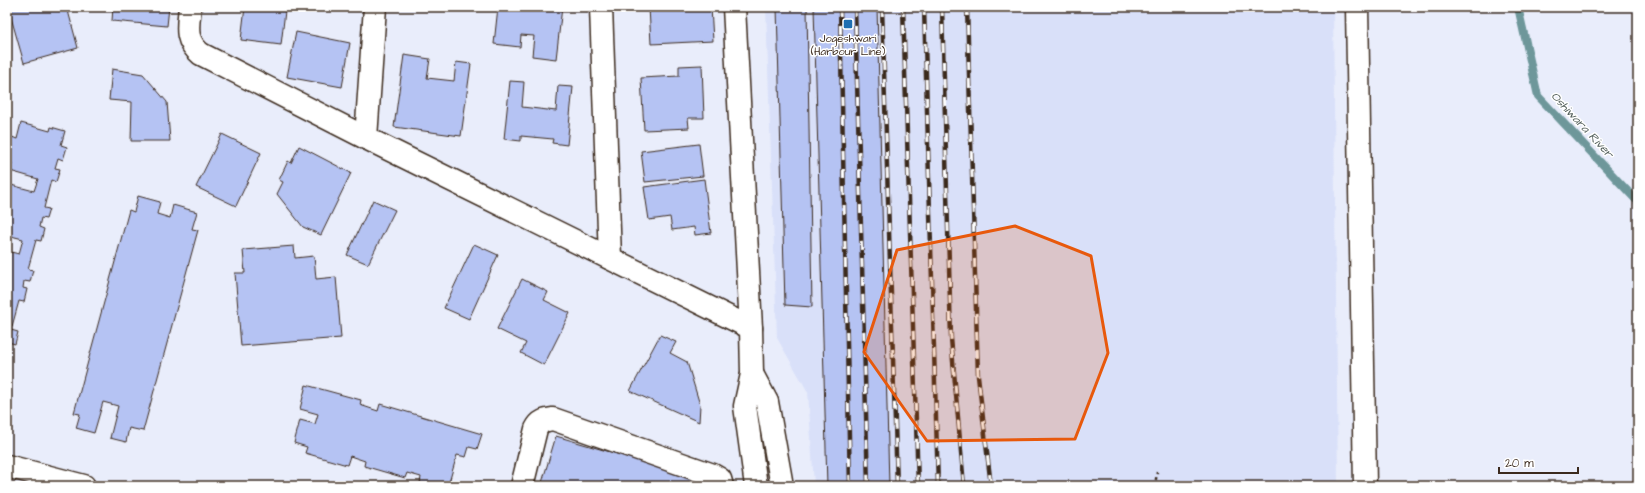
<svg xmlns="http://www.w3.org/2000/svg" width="1645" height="493" font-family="'Architects Daughter',sans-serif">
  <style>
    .built { fill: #d9e0f9 }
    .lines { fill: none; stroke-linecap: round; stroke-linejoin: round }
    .stream { stroke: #6e979a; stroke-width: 8 }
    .building { fill: #b5c3f3; stroke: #3b2a1e }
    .minor-casing { stroke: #3b2a1e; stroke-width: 25 }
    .path { stroke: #3b2a1e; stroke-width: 2.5; stroke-dasharray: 3 3; stroke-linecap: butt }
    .minor { stroke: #fff; stroke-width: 22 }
    .rail-casing { stroke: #3b2a1e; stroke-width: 4.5 }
    .rail { stroke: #fff; stroke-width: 3; stroke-dasharray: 9; stroke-linecap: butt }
    .marked { fill: #e8590c; fill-opacity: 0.2; stroke: #e8590c; stroke-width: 3; stroke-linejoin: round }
    .poi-dot { fill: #1f6fb2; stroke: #fff; stroke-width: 1.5 }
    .labels { text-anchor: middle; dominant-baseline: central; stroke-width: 3; stroke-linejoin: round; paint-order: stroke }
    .poi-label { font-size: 11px; fill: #3b2a1e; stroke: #fff }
    .water-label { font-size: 12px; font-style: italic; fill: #54605c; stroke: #fff }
  </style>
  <rect width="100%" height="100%" fill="#e9edfb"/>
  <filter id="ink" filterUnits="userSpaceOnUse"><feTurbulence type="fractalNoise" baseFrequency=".025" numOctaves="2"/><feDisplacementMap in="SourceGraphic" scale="8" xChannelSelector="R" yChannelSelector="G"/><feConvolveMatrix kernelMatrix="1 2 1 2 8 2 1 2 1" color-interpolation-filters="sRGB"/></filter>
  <g filter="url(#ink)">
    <path class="built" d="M766 7H1333L1338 486H814L808 392 777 338Z"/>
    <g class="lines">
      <path class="stream" d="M1518 7 1538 96 1638 202"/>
    </g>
    <g class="building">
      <path d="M8 7H67L78 48 24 63Z"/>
      <path d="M113 7H169L167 26 112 21Z"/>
      <path d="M245 7 285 11 281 45 241 40Z"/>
      <path d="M498 7H562L556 59 532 56 534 36 521 35 520 47 494 44Z"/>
      <path d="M649 7H711L713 41 651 44Z"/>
      <path d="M777 7H807L812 307 785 305Z"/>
      <path d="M814 7H877L889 486H827Z"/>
      <path d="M296 32 350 43 342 87 287 77Z"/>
      <path d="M404 55 430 59 427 78 454 81 456 62 471 64 461 136 394 127Z"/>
      <path d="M702 65 704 118H688L689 128 644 130 641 78 679 76V66Z"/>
      <path d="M112 69 143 74 167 102 170 141H131L132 102 109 100Z"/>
      <path d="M510 81 524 82 522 107 556 111 558 86 573 87 567 145 552 143 553 139 521 136V141L504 139Z"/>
      <path d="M21 123 50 131 51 127 65 131 61 145 67 147 63 160 58 158 55 168 60 169 56 182 51 180 44 208 49 209 46 219 41 218 39 227 44 229 41 241 36 240 28 269 33 270 30 282 24 281 23 288 27 289 24 302 19 301 11 330 18 332 15 344 8 342 9 337H7V251L19 254 23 239 7 235V184L34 191 38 179 10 171 12 163 7 162V154L12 137 17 139Z"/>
      <path d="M222 134 261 153 236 206 196 187Z"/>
      <path d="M699 144 703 176 645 182 641 151Z"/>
      <path d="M299 146 351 173 321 235 303 227 277 194 283 182 279 180 288 161 291 163Z"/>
      <path d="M704 179 711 233 695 235 694 227 672 230 670 217 649 220 644 187Z"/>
      <path d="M138 196 160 202 157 214 170 218 173 205 197 212 192 229 198 230 143 431 129 428 126 442 110 438 118 406 103 402 94 433 76 428 80 414 74 413 129 210 134 212Z"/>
      <path d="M373 200 395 210 368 264 347 255Z"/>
      <path d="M474 244 498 255 469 319 444 308Z"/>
      <path d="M294 246 295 258 314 256 316 279 336 277 341 338 241 346 235 273H245L243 250Z"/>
      <path d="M522 279 548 292 544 300 570 313 544 365 521 353 526 343 497 329Z"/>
      <path d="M660 335 676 342 670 353 687 362 700 405 699 422 630 391Z"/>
      <path d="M306 385 361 400 360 405 378 411 380 404 482 434 477 449 469 447 466 457 457 455 448 486H432L420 483 421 477 407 473 405 478 364 466 365 461 350 456 347 465 305 453 307 447 294 443 300 420 315 424 318 414 300 409Z"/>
      <path d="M556 436 712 482 711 486H541Z"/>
    </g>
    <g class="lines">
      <g class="minor-casing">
        <g id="minor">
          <path d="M190 7C188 27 184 40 201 54L366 138 751 328"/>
          <path d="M601 7 610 258"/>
          <path d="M734 7 751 328 752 374 745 406 756 486"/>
          <path d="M1357 7 1365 486"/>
          <path d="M366 138 375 7"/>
          <path d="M752 374 767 402 782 486"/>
          <path d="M7 466 84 486"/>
          <path d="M522 486 536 429C540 421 545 420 553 419L713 475 720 479 722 486"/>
        </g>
      </g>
      <path class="path" d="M1155 486 1157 472"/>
      <use href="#minor" class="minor"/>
      <g class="rail-casing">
        <g id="rail">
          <path d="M840 7 850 486"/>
          <path d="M855 7 868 486"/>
          <path d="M882 7 897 486"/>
          <path d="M903 7 918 486"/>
          <path d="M924 7 938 486"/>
          <path d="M942 7 951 338 964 486"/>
          <path d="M967 7 978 376 991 486"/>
        </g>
      </g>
      <use href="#rail" class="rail"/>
    </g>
  </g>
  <path class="marked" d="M1015 226 1091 256 1108 353 1075 439 927 441 864 352 897 250Z"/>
  <rect class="poi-dot" x="843" y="19" width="10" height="10" rx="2"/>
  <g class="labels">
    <g class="poi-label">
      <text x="848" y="38">Jogeshwari<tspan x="848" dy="13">(Harbour Line)</tspan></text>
    </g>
    <g class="water-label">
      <text transform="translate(1582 125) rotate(47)">Oshiwara River</text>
    </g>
  </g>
  <rect width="1645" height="493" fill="none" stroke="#fff" stroke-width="24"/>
  <rect x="12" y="12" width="1621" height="469" fill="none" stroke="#3b2a1e" stroke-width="1.5" filter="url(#ink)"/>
  <path d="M1499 467v6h79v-6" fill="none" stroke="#3b2a1e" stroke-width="2"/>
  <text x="1505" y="467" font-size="12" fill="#3b2a1e" stroke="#ffffff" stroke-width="3" paint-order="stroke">20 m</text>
</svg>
